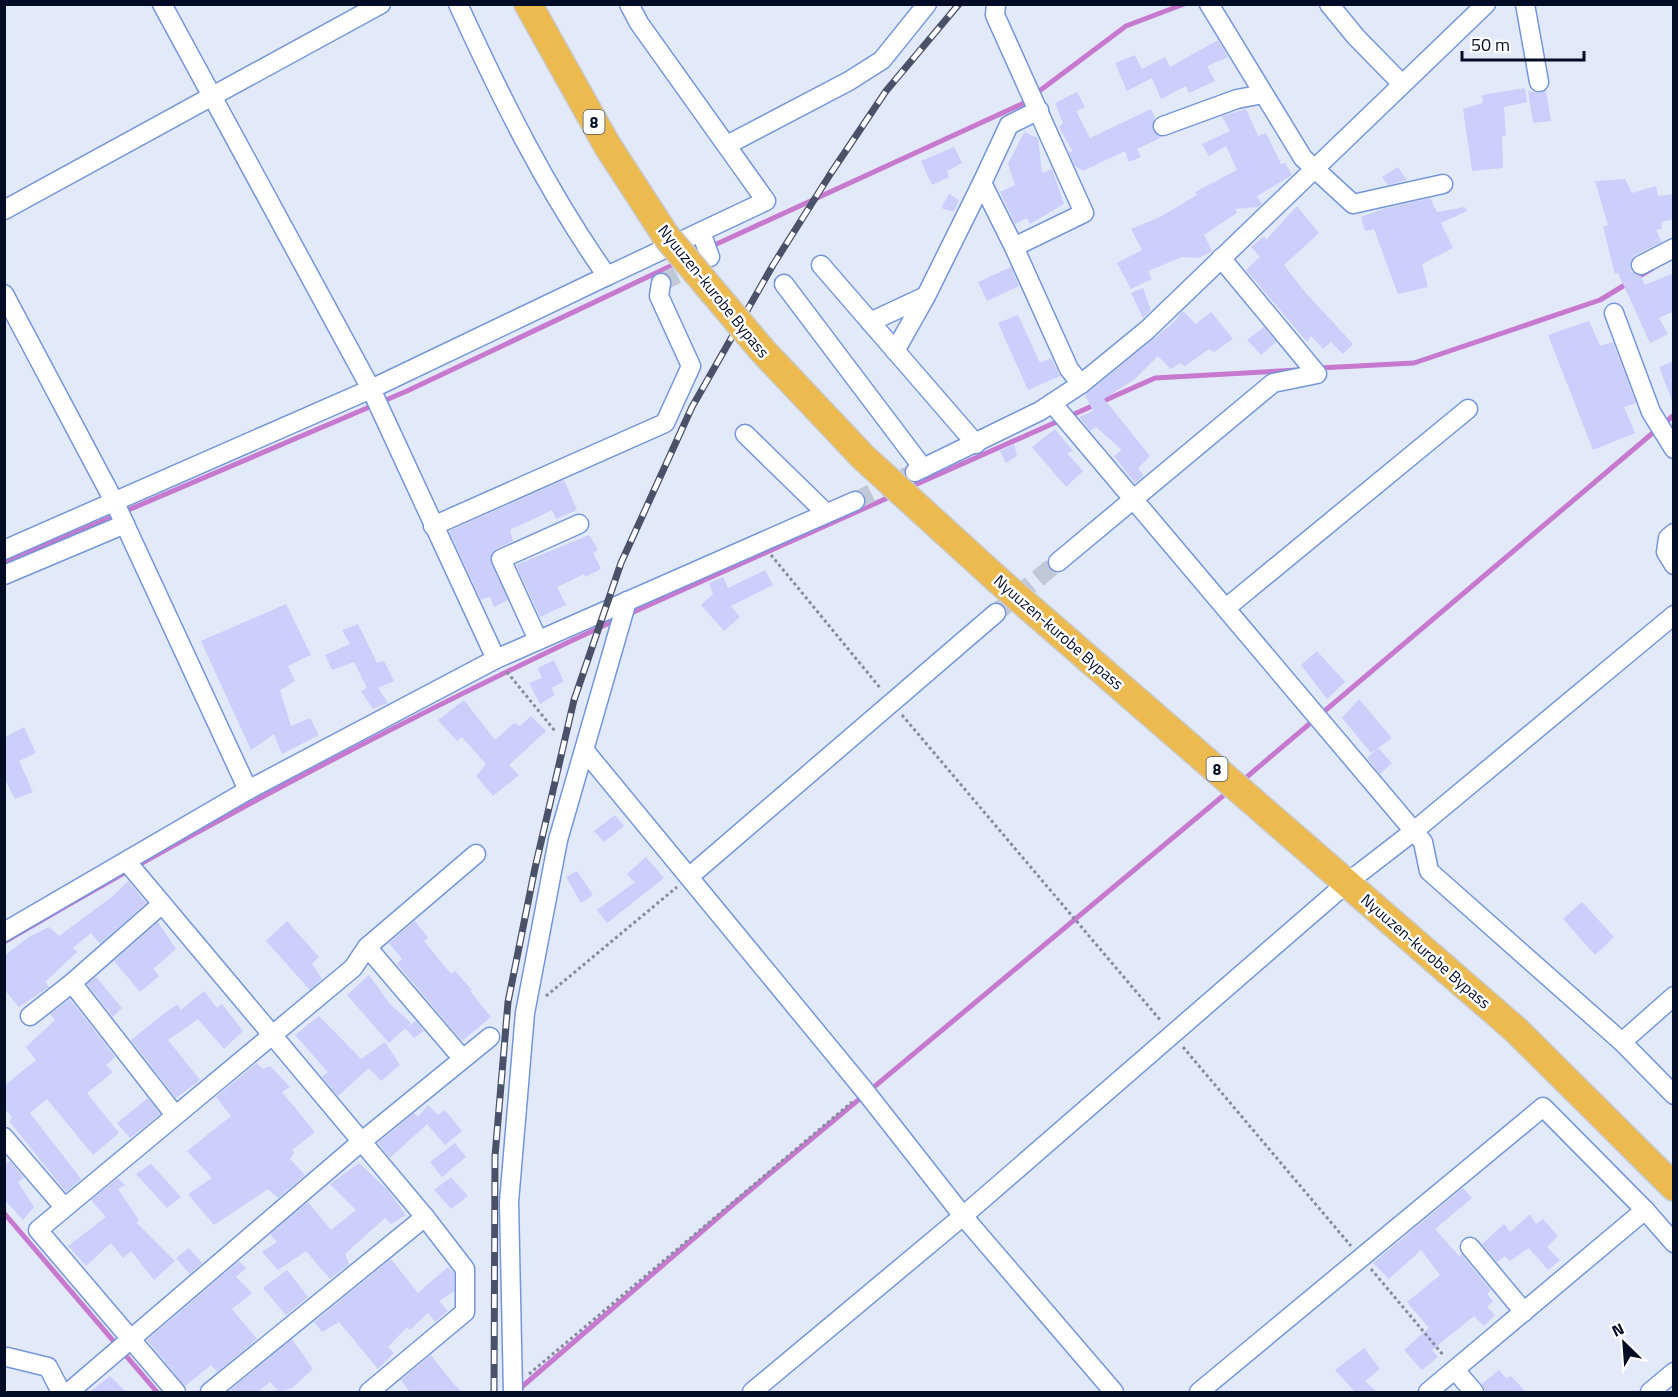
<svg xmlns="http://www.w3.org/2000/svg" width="1678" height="1397" font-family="'Titillium Web',sans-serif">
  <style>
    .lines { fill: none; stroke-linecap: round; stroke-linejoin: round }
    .stream { stroke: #c679cf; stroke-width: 5 }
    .building { fill: #cccefc }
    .minor-tunnel { stroke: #c1c9d9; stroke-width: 18; stroke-dasharray: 18 9; stroke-linecap: butt }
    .minor-casing { stroke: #7496d9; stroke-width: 21 }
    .highway-casing { stroke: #c8cacf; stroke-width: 30 }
    .path { stroke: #848da0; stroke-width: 3; stroke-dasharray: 3 3; stroke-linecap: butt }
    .minor { stroke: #fff; stroke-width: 18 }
    .highway { stroke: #ecba4e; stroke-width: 27 }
    .rail-casing { stroke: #495268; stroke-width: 7 }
    .rail { stroke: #fff; stroke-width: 4.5; stroke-dasharray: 14; stroke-linecap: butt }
    .highway-bridge-casing { stroke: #c8cacf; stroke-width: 30; stroke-linecap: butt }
    .highway-bridge { stroke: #ecba4e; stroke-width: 27 }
    .labels { text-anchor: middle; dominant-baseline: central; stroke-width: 5; stroke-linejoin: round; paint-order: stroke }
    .shield { fill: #fff; stroke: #4f5566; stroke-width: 1.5 }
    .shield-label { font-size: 15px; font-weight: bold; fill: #030c25 }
    .street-label { font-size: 16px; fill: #030c25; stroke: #fff }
  </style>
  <rect width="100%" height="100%" fill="#e2eaf9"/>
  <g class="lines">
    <g class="stream">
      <path d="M710 247 1022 104 1126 26 1184 4"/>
      <path d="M1319 368 1414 363 1600 300 1653 268"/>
      <path d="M908 488 1155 378 1298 370"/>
      <path d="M4 563 407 391 677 263"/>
      <path d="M629 614 894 495"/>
      <path d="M1242 781 1674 415"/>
      <path d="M4 942C204 825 408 716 618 619"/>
      <path d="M4 1213 157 1392"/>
      <path d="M517 1391 736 1202 1230 790"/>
    </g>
  </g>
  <g class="building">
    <path d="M1218 40 1228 57 1207 66 1215 81 1189 93 1186 86 1161 99 1152 78 1127 91 1115 63 1135 55 1142 69 1165 57 1170 67Z"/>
    <path d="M1525 88 1527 102 1504 107 1506 135 1502 137 1503 168 1472 171 1463 109 1483 103 1482 95Z"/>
    <path d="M1546 90 1551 121 1533 123 1528 91 1540 93Z"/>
    <path d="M1077 92 1085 107 1076 111 1090 138 1151 109 1155 118 1153 130 1162 137 1137 149 1141 157 1129 162 1125 151 1083 171 1075 166 1068 151 1073 152 1059 127 1063 123 1055 103Z"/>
    <path d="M1246 109 1258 136 1266 133 1281 164 1285 163 1292 175 1257 196 1262 204 1258 207 1235 209 1237 213 1204 235 1212 251 1199 258 1182 257 1148 271 1152 279 1131 289 1117 263 1142 250 1131 229 1160 217 1197 195 1195 192 1237 170 1226 146 1209 156 1202 144 1230 131 1222 116Z"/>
    <path d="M1024 132 1038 138 1042 173 1052 169 1064 204 1030 224 1027 218 1015 224 1000 192 1015 185 1008 164Z"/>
    <path d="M954 147 962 163 947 171 949 177 932 185 921 161Z"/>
    <path d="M1398 167 1407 180 1388 185 1382 177Z"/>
    <path d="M1625 179 1632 193 1656 186 1658 196 1674 194V219L1661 222 1662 229 1656 230 1662 242 1635 255 1630 264 1631 271 1641 276 1645 285 1674 273V311L1659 318 1668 334 1650 343 1618 273 1615 274 1603 227 1608 225 1595 181Z"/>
    <path d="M949 194 959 200 954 212 941 208Z"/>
    <path d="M1430 198 1437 212 1465 207 1467 211 1441 223 1453 248 1422 264 1428 287 1398 294 1374 229 1365 231 1361 217 1383 209Z"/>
    <path d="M1297 206 1319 233 1284 265 1304 291 1353 344 1343 354 1331 342 1323 349 1311 336 1307 342 1246 270 1260 257 1251 247 1264 236 1266 240Z"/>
    <path d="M1011 267 1019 286 987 301 978 282Z"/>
    <path d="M1143 288 1151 310 1143 318 1131 293Z"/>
    <path d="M1183 311 1196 324 1211 312 1233 339 1214 352 1209 349 1185 366 1180 363 1171 369 1158 356 1135 379 1104 399 1150 456 1138 468 1144 476 1135 483 1114 456 1122 450 1096 427 1090 431 1079 417 1093 411 1085 395 1174 322Z"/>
    <path d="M1018 315 1040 363 1051 358 1060 376 1028 390 998 323Z"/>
    <path d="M1589 321 1600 346 1613 342 1636 403 1624 407 1635 433 1593 450 1548 335Z"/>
    <path d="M1264 327 1276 342 1261 355 1247 340Z"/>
    <path d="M1674 361V403H1673L1659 367Z"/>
    <path d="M1055 429 1073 451 1067 453 1083 471 1066 487 1032 447Z"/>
    <path d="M1014 444 1017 456 1006 463 1000 451Z"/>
    <path d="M564 480 577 510 556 519 552 510 510 530 513 541 496 549 490 558 508 600 494 607 490 596 481 600 449 531Z"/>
    <path d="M589 535 598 550 593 553 601 569 585 577 584 574 557 587 566 605 540 617 516 565Z"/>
    <path d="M765 570 773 585 731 606 740 617 724 631 701 605 713 594 709 583 723 577 728 588Z"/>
    <path d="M286 604 311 655 288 666 295 681 280 690 291 726 310 718 319 735 282 754 274 734 251 750 201 641Z"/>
    <path d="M358 624 377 663 384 661 394 681 378 688 388 703 373 709 361 691 367 688 354 662 332 670 325 655 350 644 342 630Z"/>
    <path d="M1317 651 1345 682 1327 699 1301 665Z"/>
    <path d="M554 660 564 682 551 688 555 695 540 704 529 683 542 678 538 668Z"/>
    <path d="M1359 699 1392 738 1371 753 1342 718Z"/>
    <path d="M464 700 495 740 514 723 520 726 531 716 546 731 509 765 519 775 493 796 476 776 486 764 462 737 457 741 438 720Z"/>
    <path d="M24 727 36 753 19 761 33 792 15 799 4 777V738Z"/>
    <path d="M1378 748 1392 763 1380 774 1367 758Z"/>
    <path d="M615 815 624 826 604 842 594 831Z"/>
    <path d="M646 857 664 878 607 923 597 910 635 882 627 874Z"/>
    <path d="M577 871 593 895 581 903 566 877Z"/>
    <path d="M128 881 146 903 100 944 91 933 73 948 77 952 45 982 49 987 19 1007 4 989V956L29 937 49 927 59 936 113 896Z"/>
    <path d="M1582 902 1614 937 1595 955 1563 919Z"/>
    <path d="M287 921 319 957 312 964 322 979 310 990 266 941Z"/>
    <path d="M415 921 428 938 424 941 451 974 455 971 472 990 470 991 491 1017 462 1041 397 964 402 959 389 943Z"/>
    <path d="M158 922 176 949 153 969 159 976 140 992 114 961Z"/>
    <path d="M369 975 390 1004 411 1023 389 1043 347 995Z"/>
    <path d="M96 977 122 1008 113 1017 87 984Z"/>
    <path d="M204 991 217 1008 222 1004 243 1031 224 1049 198 1019 168 1040 200 1080 176 1098 131 1040 165 1013 178 1004 181 1010Z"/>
    <path d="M70 999 115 1057 106 1065 113 1072 87 1093 119 1133 93 1155 47 1099 30 1113 81 1179 66 1192 10 1122 12 1117 4 1108V1086L36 1060 26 1047 55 1020 50 1014Z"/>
    <path d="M319 1016 361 1059 385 1042 400 1065 381 1081 369 1068 338 1096 322 1077 328 1072 295 1035Z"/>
    <path d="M416 1021 424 1031 414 1038 405 1028Z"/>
    <path d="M257 1063 263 1069 270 1066 290 1087 282 1092 315 1132 292 1150 294 1153 290 1159 305 1175 278 1198 268 1189 214 1225 188 1194 212 1178 187 1151 231 1116 216 1097Z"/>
    <path d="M148 1098 160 1114 130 1138 117 1123Z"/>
    <path d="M428 1105 438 1115 445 1110 462 1131 445 1145 427 1124 390 1158 378 1143 414 1113 418 1117Z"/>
    <path d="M455 1143 466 1157 442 1177 430 1162Z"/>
    <path d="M10 1161 24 1178 18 1182 34 1207 23 1220 4 1199V1162L6 1164Z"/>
    <path d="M359 1163 388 1190 406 1215 391 1224 385 1218 345 1254 349 1264 330 1279 306 1251 278 1270 262 1252 277 1242 270 1234 308 1202 331 1230 356 1210 330 1184Z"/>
    <path d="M151 1164 181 1197 167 1208 136 1174Z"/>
    <path d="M451 1177 468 1196 451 1209 434 1190Z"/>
    <path d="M118 1178 125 1185 118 1189 139 1220 137 1223 175 1261 154 1280 131 1251 123 1258 111 1243 86 1266 68 1246 106 1217 91 1200Z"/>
    <path d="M1463 1188 1472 1198 1435 1229 1459 1256 1461 1254 1491 1290 1487 1294 1493 1301 1487 1307 1495 1315 1484 1326 1474 1316 1432 1350 1438 1357 1422 1370 1404 1350 1429 1328 1407 1302 1440 1275 1421 1250 1389 1279 1373 1263Z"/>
    <path d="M1530 1214 1536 1224 1543 1219 1558 1236 1547 1247 1560 1260 1548 1270 1529 1248 1510 1261 1505 1256 1497 1262 1482 1244 1504 1224 1510 1232Z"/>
    <path d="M189 1248 202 1263 190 1274 176 1258Z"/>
    <path d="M391 1259 418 1293 448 1267 454 1273V1291L439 1301 448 1311 435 1322 428 1313 410 1330 407 1327 388 1347 394 1353 378 1369 339 1322 322 1332 314 1322Z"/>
    <path d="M239 1261 246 1268 236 1277 252 1293 232 1309 257 1339 217 1372 211 1365 185 1386 147 1340Z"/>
    <path d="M287 1270 308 1297 286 1315 263 1288Z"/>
    <path d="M292 1339 313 1369 292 1388 279 1392 270 1382 257 1392H234L231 1389Z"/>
    <path d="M1364 1348 1380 1369 1365 1381 1377 1392H1355L1335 1370Z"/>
    <path d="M431 1355 452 1382 462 1392H410L401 1380Z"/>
    <path d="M1499 1370 1506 1378 1511 1376 1526 1392H1485L1482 1384Z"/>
    <path d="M110 1376 126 1392H90Z"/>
  </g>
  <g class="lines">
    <g class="minor-tunnel">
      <path d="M661 283 699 263"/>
      <path d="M855 501 915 472"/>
      <path d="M996 613 1058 562"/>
    </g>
    <g class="minor-casing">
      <g id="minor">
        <path d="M162 4 371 389 496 659"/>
        <path d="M458 4C501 98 547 191 607 276L766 201 639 23 629 4"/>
        <path d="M996 4 995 15 1084 213 1014 247 1069 369 1081 384"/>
        <path d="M1209 4 1303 158 1353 204 1443 184"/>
        <path d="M1329 4 1356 37 1402 84"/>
        <path d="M1525 4 1539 82"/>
        <path d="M1163 126 1237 99 1263 94"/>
        <path d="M727 145 849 81 882 60 927 4"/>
        <path d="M4 210 381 4"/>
        <path d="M701 232 710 257"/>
        <path d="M1014 247 982 183 1009 125 1039 110"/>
        <path d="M821 265 976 444"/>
        <path d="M1641 265 1674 248"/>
        <path d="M784 284 923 468"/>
        <path d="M4 294 115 503 248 790"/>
        <path d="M1614 313 1651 412 1674 449"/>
        <path d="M870 322 926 296 982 183"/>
        <path d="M895 351 926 296"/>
        <path d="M1052 403 1423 842 1429 871 1622 1042 1674 1095"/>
        <path d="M745 434 826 513"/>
        <path d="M915 472 1040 411 1081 384 1147 330 1486 4"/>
        <path d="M433 526 665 423 691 366 659 296 661 283"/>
        <path d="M1674 533 1668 538 1666 552 1674 565"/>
        <path d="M4 550 371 389 607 276"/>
        <path d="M1058 562 1273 383 1317 374 1221 258"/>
        <path d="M4 575 125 524"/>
        <path d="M1226 608 1468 409"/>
        <path d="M538 640 501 559 579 524"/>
        <path d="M585 751 865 1091 963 1216 1114 1392"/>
        <path d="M127 862 425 1217 465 1269V1312L369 1392"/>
        <path d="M690 876 996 613"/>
        <path d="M162 904 72 983 175 1115"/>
        <path d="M4 932 248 790 496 659 855 501"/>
        <path d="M367 947 476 854"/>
        <path d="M30 1016 72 983"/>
        <path d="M1622 1042 1674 996"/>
        <path d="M4 1137 64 1207"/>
        <path d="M1645 1210 1674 1243"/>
        <path d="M1470 1247 1524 1312"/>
        <path d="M7 1357 48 1367 61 1392"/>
        <path d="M1455 1370 1474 1392"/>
        <path d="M69 1392 361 1142 490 1037"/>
        <path d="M176 1392 38 1230 353 968 367 947 462 1058"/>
        <path d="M210 1392 425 1217"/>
        <path d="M513 1392 509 1202 525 1013 558 840 627 601"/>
        <path d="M752 1392 963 1216 1348 882 1414 831 1674 615"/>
        <path d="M1199 1392 1543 1107 1645 1210 1428 1392"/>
        <path d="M1650 1392 1674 1372"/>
      </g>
    </g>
    <g class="highway-casing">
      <g id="highway">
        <path d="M528 4 607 145 666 236"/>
        <path d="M762 350 863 457 999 581 1516 1030 1674 1187"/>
      </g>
    </g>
    <g class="path">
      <path d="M771 555 881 689"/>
      <path d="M507 672 555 731"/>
      <path d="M902 715 1161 1021"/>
      <path d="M546 996 677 887"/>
      <path d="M1183 1047 1351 1246"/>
      <path d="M1371 1269 1444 1356"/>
      <path d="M529 1374 852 1102"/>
    </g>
    <use href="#minor" class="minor"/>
    <use href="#highway" class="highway"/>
    <g class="rail-casing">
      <path id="rail" d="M494 1392 495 1156 508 1002 535 868 574 700 621 563 692 407 773 265 831 173 886 91 959 4"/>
    </g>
    <use href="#rail" class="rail"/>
    <g class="highway-bridge-casing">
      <path id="highway-bridge" d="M666 236 762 350"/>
    </g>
    <use href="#highway-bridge" class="highway-bridge"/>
  </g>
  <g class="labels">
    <g class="shield">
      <rect x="583.5" y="110" width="21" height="24" rx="4.5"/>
      <rect x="1206.5" y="757" width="21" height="24" rx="4.5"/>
    </g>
    <g class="shield-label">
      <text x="594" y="122">8</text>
      <text x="1217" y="769">8</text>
    </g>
    <g class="street-label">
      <text transform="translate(714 291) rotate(51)">Nyuuzen-kurobe Bypass</text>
      <text transform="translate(1059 632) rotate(41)">Nyuuzen-kurobe Bypass</text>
      <text transform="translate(1426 951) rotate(41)">Nyuuzen-kurobe Bypass</text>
    </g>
  </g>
  <rect width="1678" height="1397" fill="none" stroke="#030c25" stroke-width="12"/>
  <g transform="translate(1624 1343) rotate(335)" stroke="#ffffff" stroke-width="4.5" paint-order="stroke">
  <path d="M0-4.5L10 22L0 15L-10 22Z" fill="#030c25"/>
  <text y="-9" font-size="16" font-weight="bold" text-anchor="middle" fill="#030c25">N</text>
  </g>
  <path d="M1462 51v9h122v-9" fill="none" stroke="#030c25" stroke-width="3"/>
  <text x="1471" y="51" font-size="18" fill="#030c25" stroke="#ffffff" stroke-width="4.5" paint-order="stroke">50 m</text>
</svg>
